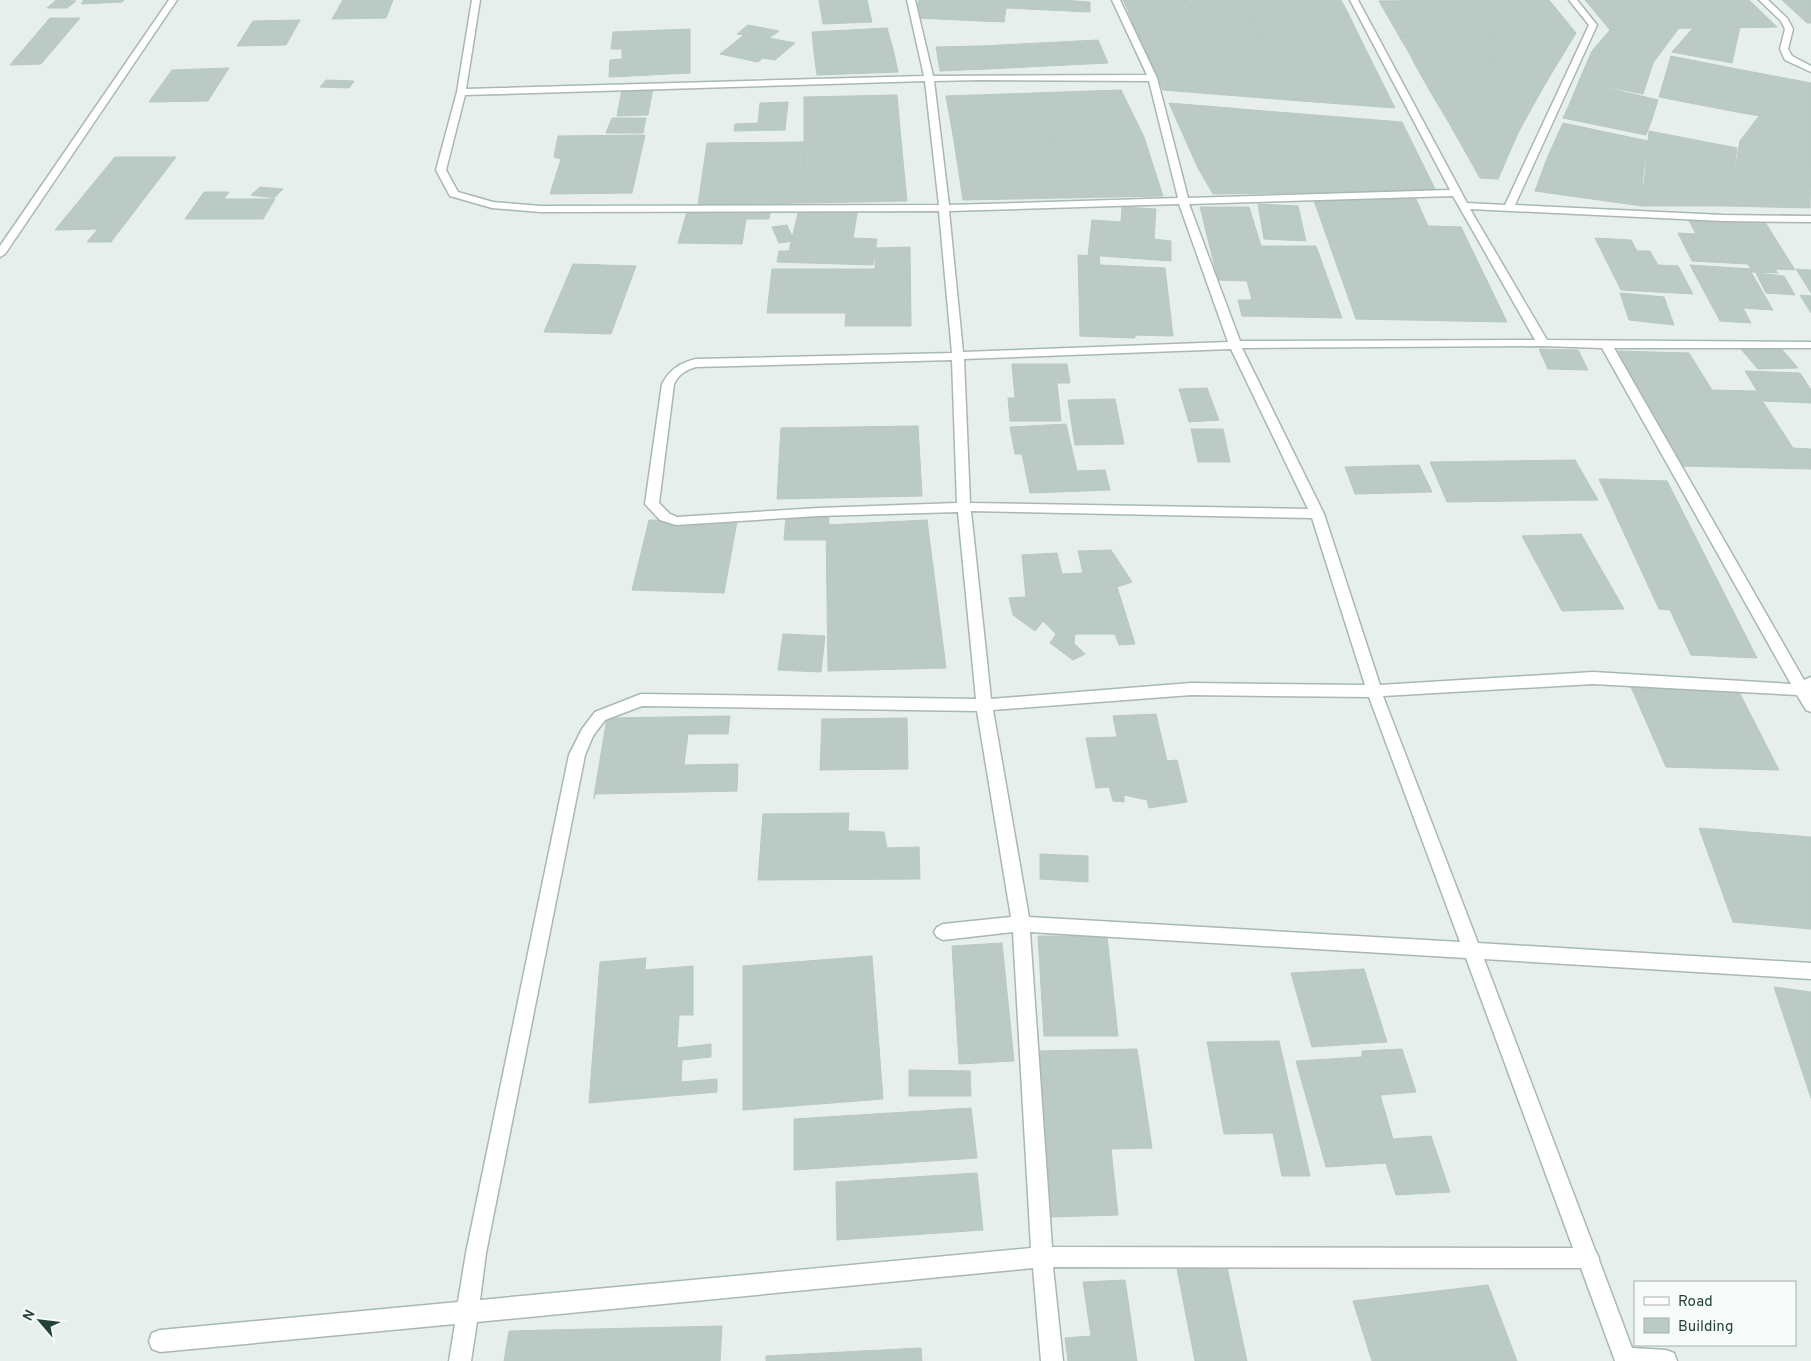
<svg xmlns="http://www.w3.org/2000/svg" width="1811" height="1361" font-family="Overpass,sans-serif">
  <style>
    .building { fill: #bbcac4; stroke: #b8c9c2 }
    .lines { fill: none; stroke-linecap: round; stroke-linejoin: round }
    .lane-casing { stroke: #a8b8b2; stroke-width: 3 }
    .street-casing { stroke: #a8b8b2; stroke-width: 3 }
    .lane { fill: #fff; fill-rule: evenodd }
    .street { fill: #fff; fill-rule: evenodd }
  </style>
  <rect width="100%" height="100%" fill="#e6efeb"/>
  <g class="building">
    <path d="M56 0 76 1 67 8H47Z"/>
    <path d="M84 0H124L122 2 81 4Z"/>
    <path d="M343 0H393L386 18 332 19Z"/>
    <path d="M819 0H867L872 22 823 24Z"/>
    <path d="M919 0H1061L1090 2V12L1006 8 1004 22 915 18Z"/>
    <path d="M1123 0H1190L1127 8Z"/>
    <path d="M1199 0H1272L1281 17 1132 21 1127 8Z"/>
    <path d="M1273 0H1341L1349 15 1281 17Z"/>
    <path d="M1464 0 1489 35 1399 36 1379 1Z"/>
    <path d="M1464 0H1549L1576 33 1489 35Z"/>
    <path d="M1585 0H1630L1655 29 1610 30Z"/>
    <path d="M1630 0H1667L1693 28 1655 29Z"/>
    <path d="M1667 0H1699L1726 28H1693Z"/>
    <path d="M1699 0H1749L1777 27 1726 28Z"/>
    <path d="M1782 0H1811V23H1807Z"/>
    <path d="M1349 15 1360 38 1259 39 1249 18Z"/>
    <path d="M50 18H80L41 64 10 65Z"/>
    <path d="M1249 18 1266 54 1148 56 1132 21Z"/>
    <path d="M300 20 286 45 237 46 253 21Z"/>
    <path d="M748 25 779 31 769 38 795 43 775 60 763 58 758 62 720 54 744 35 737 34Z"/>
    <path d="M1740 27 1732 63 1672 52 1693 28Z"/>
    <path d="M887 28 893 49 814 53 812 32Z"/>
    <path d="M1679 28 1653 63 1592 51 1610 30Z"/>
    <path d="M690 29V73L609 77 610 60 622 59V49H611L613 32Z"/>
    <path d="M1576 33 1556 66 1495 57 1489 35Z"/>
    <path d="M1489 35 1495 57 1408 51 1399 36Z"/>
    <path d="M1360 38 1375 68H1273L1259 39Z"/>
    <path d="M1098 40 1108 63 987 69 980 46Z"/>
    <path d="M980 46 987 69 940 71 936 47Z"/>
    <path d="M893 49 898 72 817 75 814 53Z"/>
    <path d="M1408 51 1495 57 1501 80 1418 70Z"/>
    <path d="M1592 51 1653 63 1643 94 1579 81Z"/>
    <path d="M1266 54 1288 100 1163 90 1148 56Z"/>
    <path d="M1671 56 1742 70V113L1659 97Z"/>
    <path d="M1495 57 1556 66 1544 86 1501 80Z"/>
    <path d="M229 68 208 101 149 102 172 70Z"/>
    <path d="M1273 68H1375L1395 108 1288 100Z"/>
    <path d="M1418 70 1544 86 1530 111 1434 98Z"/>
    <path d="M1742 70 1811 83V124L1742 113Z"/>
    <path d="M326 80 354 81 349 88 320 87Z"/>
    <path d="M1579 81 1658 100 1652 119 1570 103Z"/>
    <path d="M653 88 648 115 617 116 622 89Z"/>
    <path d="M1121 90 1144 137 954 141 946 96Z"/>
    <path d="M897 95 901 140 804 142V97Z"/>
    <path d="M1434 98 1530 111 1518 133 1449 123Z"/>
    <path d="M788 102 785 130 734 131 735 124 758 123 760 103Z"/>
    <path d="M1169 103 1265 111 1289 165 1198 168Z"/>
    <path d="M1570 103 1652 119 1646 135 1563 118Z"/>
    <path d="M1265 111 1402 122 1436 191 1302 193Z"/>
    <path d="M1759 116 1811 124V163L1740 141Z"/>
    <path d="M612 118H646L643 133H606Z"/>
    <path d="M1449 123 1518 133 1498 179 1480 178Z"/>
    <path d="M1563 123 1648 141 1643 175 1548 156Z"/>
    <path d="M1649 131 1737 148 1728 206H1642Z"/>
    <path d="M645 135 632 193 550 194 561 159 554 157 558 136Z"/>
    <path d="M1144 137 1163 196 1063 198 1049 139Z"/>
    <path d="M1049 139 1063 198 963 200 954 141Z"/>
    <path d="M901 140 907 201 803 203 804 142Z"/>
    <path d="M1740 141 1811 163 1810 208 1728 206Z"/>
    <path d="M804 142 803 203 698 205 707 143Z"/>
    <path d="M1548 156 1643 175 1642 206 1535 191Z"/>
    <path d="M115 157H176L111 242H87L98 229 55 230Z"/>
    <path d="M1289 165 1302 193 1213 194 1198 168Z"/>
    <path d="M260 187 283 189 274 198 251 195Z"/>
    <path d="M204 192H229L224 199H275L263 219H185Z"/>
    <path d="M1313 198 1416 199 1428 226 1461 227 1507 322 1356 319Z"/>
    <path d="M1258 204 1298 206 1306 241 1264 239Z"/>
    <path d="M689 205 727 206 771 209 769 219H746L742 244 678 243Z"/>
    <path d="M800 205 858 207 853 238 877 239 873 265 777 262 779 251H789Z"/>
    <path d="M1122 207 1156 209 1154 239 1171 241V261L1088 255 1092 220 1121 222Z"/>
    <path d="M1200 207H1249L1261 246H1316L1342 318 1242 316 1238 300H1252L1247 281 1218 280Z"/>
    <path d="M1687 217 1765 222 1795 270 1775 269 1778 273 1751 272 1773 310 1743 308 1751 323 1720 321 1690 265 1751 269 1748 264 1692 261 1678 233 1696 234Z"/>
    <path d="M787 225 794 241 779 243 772 227Z"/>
    <path d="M1595 238 1631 240 1637 251H1650L1658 265 1678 266 1693 294 1621 290Z"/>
    <path d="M910 247 911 326H845L846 313H767L772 269H875V248Z"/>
    <path d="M1078 255 1099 256 1100 265 1165 268 1173 336 1135 335V338L1080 336Z"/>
    <path d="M573 264 636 266 611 334 544 332Z"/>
    <path d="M1796 269 1811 270V293Z"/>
    <path d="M1756 273 1784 276 1795 295 1766 293Z"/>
    <path d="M1620 293 1664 297 1674 325 1629 320Z"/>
    <path d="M1800 295 1811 296V313Z"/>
    <path d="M1779 346 1798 368 1758 369 1740 348Z"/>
    <path d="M1539 349 1578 350 1588 370 1548 369Z"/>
    <path d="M1618 351 1689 353 1712 390 1756 391 1793 448 1811 449V469L1679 466Z"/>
    <path d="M1012 364H1067L1070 383H1057L1061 421H1010L1008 398H1015Z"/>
    <path d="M1745 371 1800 373 1811 390V403L1763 401Z"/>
    <path d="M1207 388 1219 420 1189 422 1179 389Z"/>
    <path d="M1115 399 1124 444 1075 445 1068 400Z"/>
    <path d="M1066 424 1077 471 1105 470 1110 490 1030 493 1022 454H1015L1010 427Z"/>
    <path d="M918 426 922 496 777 499 781 428Z"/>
    <path d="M1191 429H1223L1230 462H1198Z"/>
    <path d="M1575 460 1598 500 1447 502 1430 462Z"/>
    <path d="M1419 465 1432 492 1355 494 1345 467Z"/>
    <path d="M1599 479 1667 481 1757 658 1691 655 1670 610 1659 609Z"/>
    <path d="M829 515 828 540H784L786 516Z"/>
    <path d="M649 520 737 521 724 593 632 590Z"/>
    <path d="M927 520 946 668 828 671 826 525Z"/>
    <path d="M1581 534 1624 609 1562 611 1522 536Z"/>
    <path d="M1111 550 1132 582 1117 587 1135 644 1119 645 1115 634H1075L1074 643 1085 654 1073 660 1050 643 1056 634 1043 621 1035 631 1013 615 1009 598 1026 597 1022 555 1057 553 1062 574 1083 573 1078 551Z"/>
    <path d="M783 634 825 636 821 672 778 670Z"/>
    <path d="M1631 687 1738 690 1779 770 1666 767Z"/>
    <path d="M1156 714 1167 761 1177 760 1187 802 1149 808 1147 800 1124 795V802L1113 801 1109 787 1096 788 1086 738 1117 737 1113 716Z"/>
    <path d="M730 716 728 734H688L684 765 738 764 737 791 595 794 594 799V796L607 718Z"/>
    <path d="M907 718 908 769 820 770 822 719Z"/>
    <path d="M849 813 848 831 884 832 887 848 919 847 920 879 758 880 763 814Z"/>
    <path d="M1699 828 1811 837V929L1733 922Z"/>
    <path d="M1040 854 1088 856V882L1040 879Z"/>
    <path d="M1038 936H1107L1118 1036H1044Z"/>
    <path d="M1002 943 1014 1061 959 1064 952 946Z"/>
    <path d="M872 956 883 1099 743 1110V966Z"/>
    <path d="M646 958 645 970 693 966V1015H679L677 1048 711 1044V1057L682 1060 681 1082 717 1079V1092L589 1103 600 962Z"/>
    <path d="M1364 969 1387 1042 1312 1047 1291 973Z"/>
    <path d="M1774 987 1811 992V1098Z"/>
    <path d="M1279 1041 1310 1176H1282L1273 1133 1224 1134 1207 1042Z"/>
    <path d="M1137 1049 1152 1148 1111 1149 1118 1215 1051 1217 1037 1051Z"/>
    <path d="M1402 1049 1416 1092 1380 1095 1393 1139 1431 1136 1450 1192 1396 1195 1386 1163 1326 1167 1296 1061 1362 1057V1051Z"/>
    <path d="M909 1070 970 1071 971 1096H909Z"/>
    <path d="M971 1108 977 1158 794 1170V1119Z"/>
    <path d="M977 1173 983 1230 837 1240 836 1182Z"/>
    <path d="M1227 1267 1247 1361H1195L1177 1269Z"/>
    <path d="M1125 1280 1137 1361H1068L1065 1338 1091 1336 1083 1282Z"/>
    <path d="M1488 1285 1517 1361H1372L1353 1301Z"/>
    <path d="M722 1326 720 1361H504L509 1331Z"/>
    <path d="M921 1348 922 1361H766V1356Z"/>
  </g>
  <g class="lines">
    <g class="lane-casing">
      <path id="lane" d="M169 0H177L5 254 0 257V246Z"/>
    </g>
    <g class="street-casing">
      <g id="street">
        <path d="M472 0H480L466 89 924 76 907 0H915L933 76 1147 75 1112 0H1120L1157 78 1188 198 1450 190 1350 0H1358L1467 203 1505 205 1589 25 1569 0H1577L1597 25 1515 205 1723 215 1811 216V222L1723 221 1470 209 1547 340 1811 342V348H1614L1804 680 1811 677V712L1806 710 1797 695 1593 684 1383 696 1478 943 1811 963V979L1484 959 1595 1250 1599 1258V1260L1632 1348 1666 1350 1674 1353 1677 1361H1615L1581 1268 1053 1267 1063 1361H1041L1033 1268 477 1322 471 1361H449L455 1324 160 1352 152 1349 149 1341 152 1333 160 1330 458 1302 466 1253 569 755 582 729 595 712 641 694 976 699 958 512 818 516 676 525 660 520 645 504 662 384C670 369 680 363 696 359L952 353 939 211 540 212 492 208 450 196 436 170 457 92ZM980 80 1149 81 1178 198 949 205 934 81ZM925 81 939 205 540 206 493 202 458 192 446 170 465 95ZM1453 196 1535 340 1240 341 1189 204ZM1179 204 1228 342 963 352 949 211ZM1543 346 1602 348 1791 684 1593 672 1380 685 1324 514 1242 348ZM1231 349 1308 509 970 503 964 359ZM952 360 957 503 818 508 677 517 670 514 659 503 674 384C679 374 686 370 696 367ZM971 511 1312 518 1365 685 1191 683 991 699ZM1191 695 1369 697 1460 942 1029 917 993 710ZM642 706 977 711 1011 917 943 924 937 927 934 932 937 937 943 940 1013 932 1031 1248 480 1300 486 1253 585 755 593 736 605 720ZM1030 932 1466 958 1573 1248 1052 1247Z"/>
        <path d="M1759 0H1768L1787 18 1793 29 1788 49 1792 56 1811 66V72L1785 60 1780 49 1785 29 1781 21Z"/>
      </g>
    </g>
    <use href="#lane" class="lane"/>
    <use href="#street" class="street"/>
  </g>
  <rect x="1634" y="1281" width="162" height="65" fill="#f7fbf9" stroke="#a3b1ad"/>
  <rect x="1644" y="1297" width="25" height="8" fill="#ffffff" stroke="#a3b1ad"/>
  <text x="1678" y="1306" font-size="15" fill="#24423a">Road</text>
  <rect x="1644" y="1318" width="25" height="15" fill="#bbcac4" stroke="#a3b1ad"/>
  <text x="1678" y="1331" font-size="15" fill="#24423a">Building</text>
  <g transform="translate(40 1321) rotate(298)" stroke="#f7fbf9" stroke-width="4" paint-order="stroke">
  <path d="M0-4L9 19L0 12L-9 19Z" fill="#24423a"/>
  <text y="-8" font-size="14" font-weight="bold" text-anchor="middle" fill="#24423a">N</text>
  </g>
</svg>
